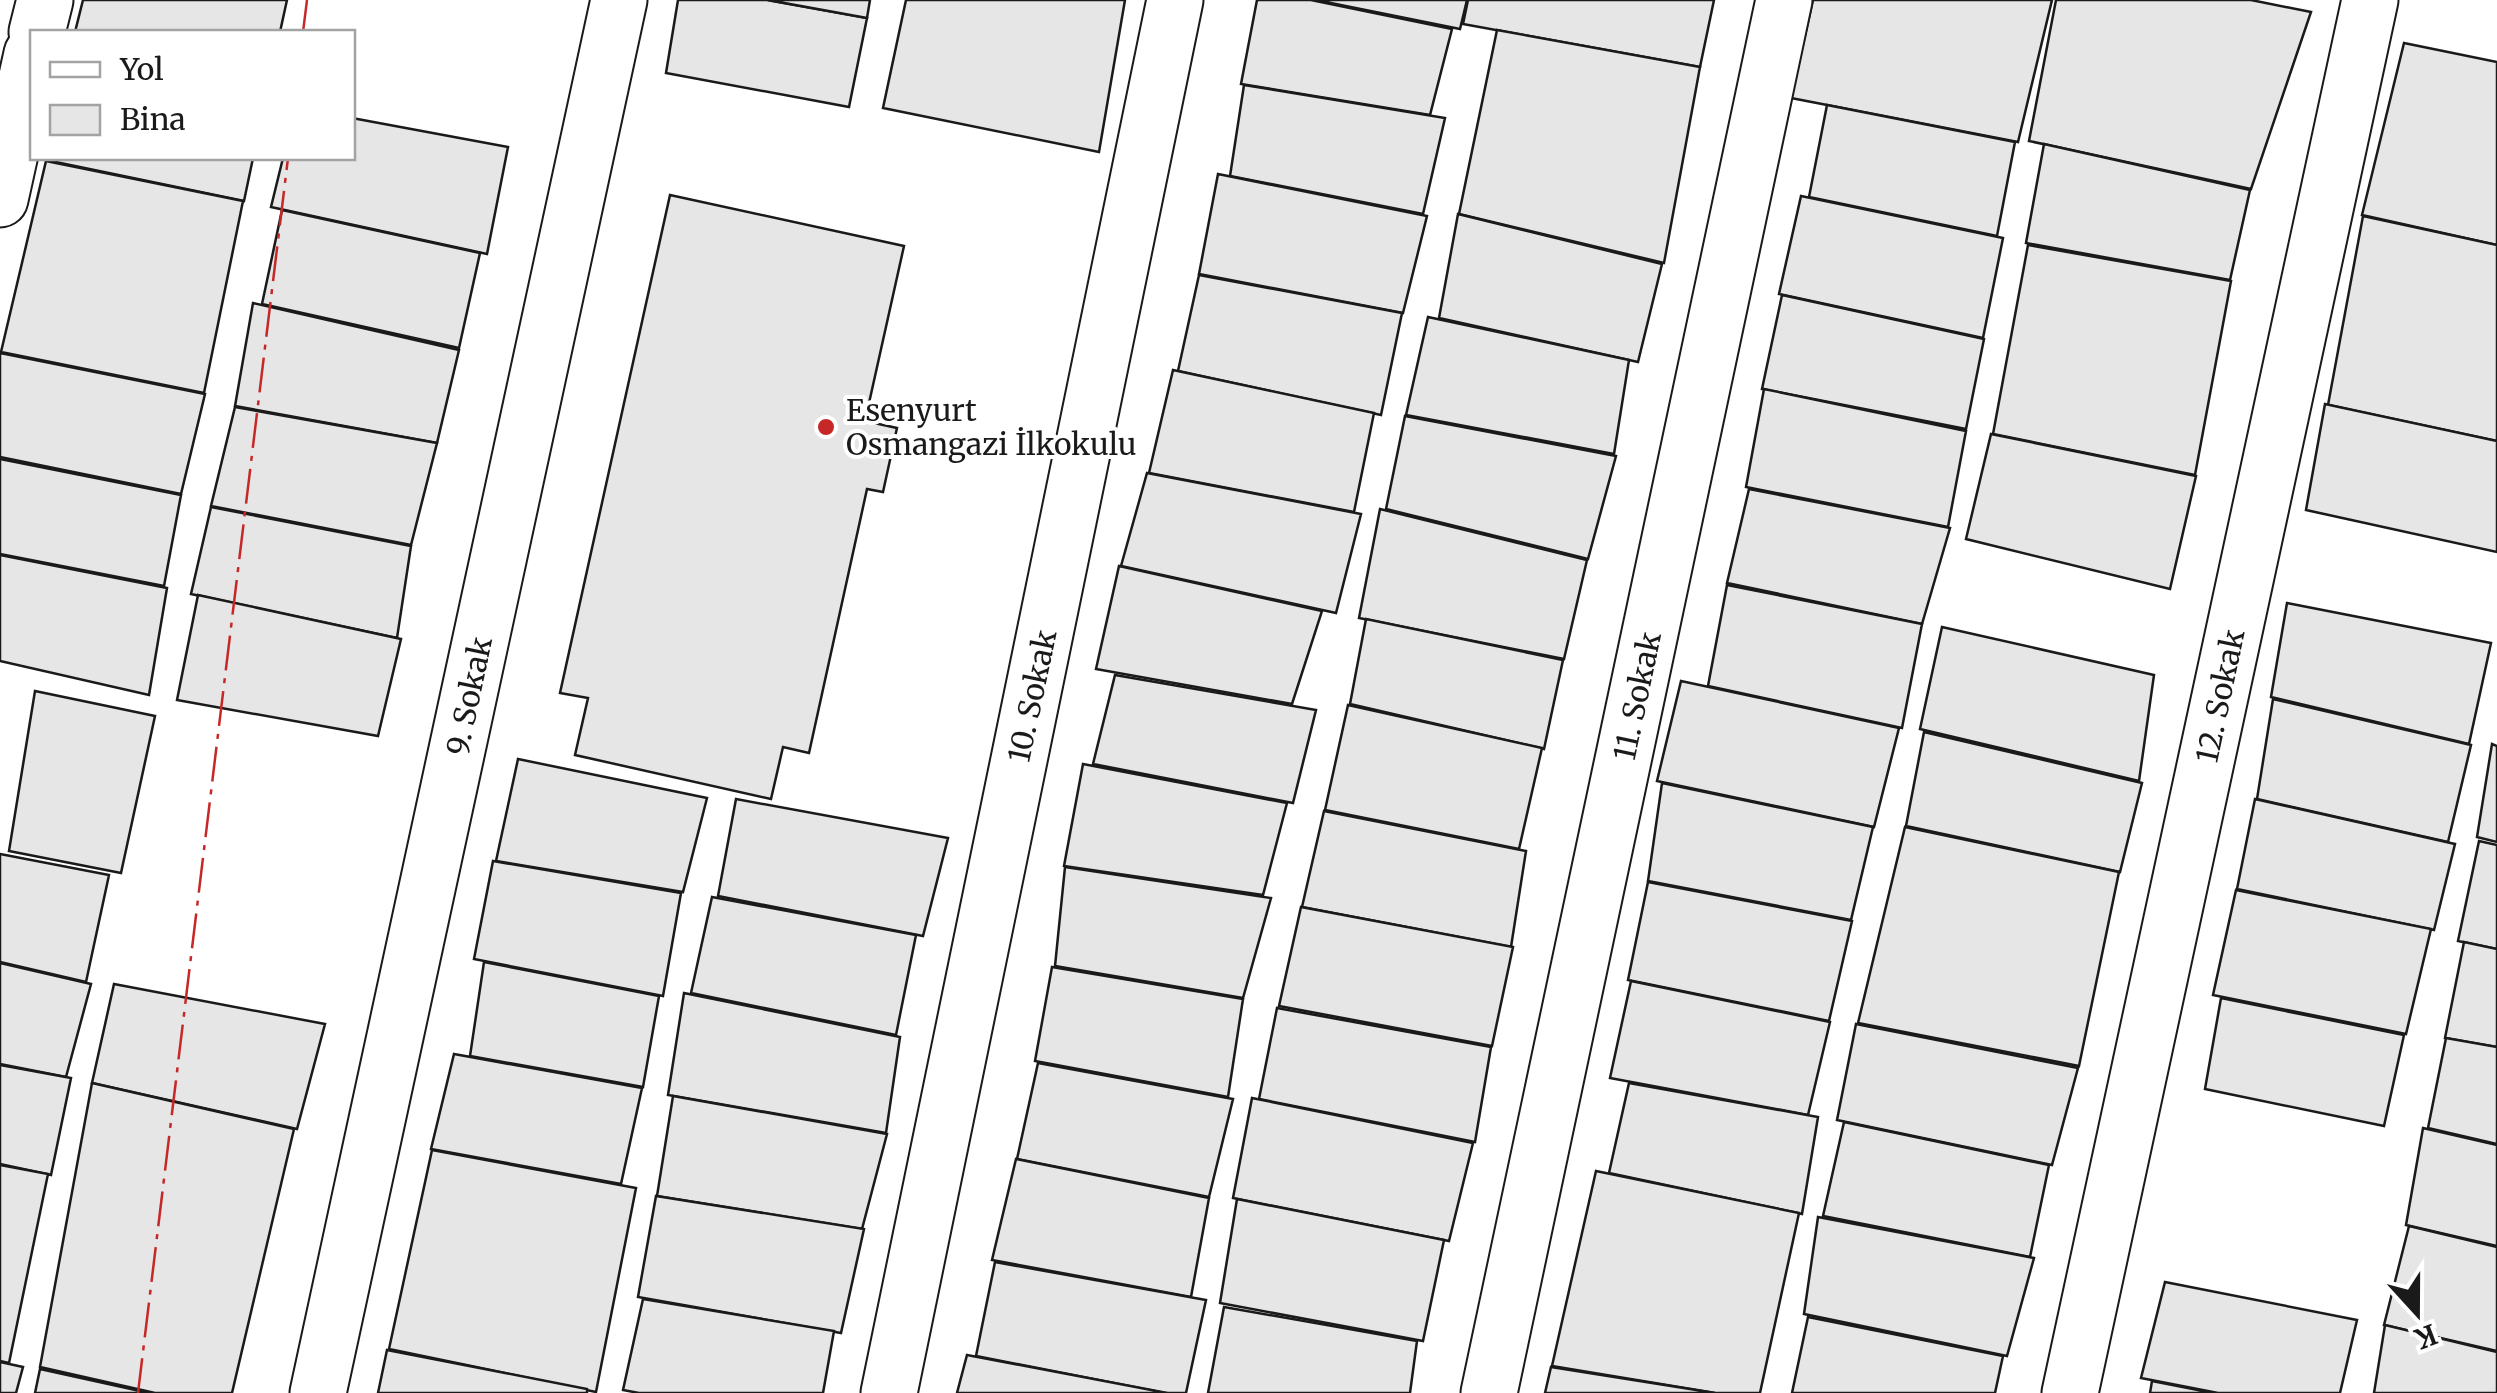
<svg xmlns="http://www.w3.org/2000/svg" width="2497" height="1393" font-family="Merriweather,serif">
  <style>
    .building { fill: #e6e6e6; stroke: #1a1a1a; stroke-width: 2.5 }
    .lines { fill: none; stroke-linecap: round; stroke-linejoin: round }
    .street-casing { stroke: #1a1a1a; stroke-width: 59 }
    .street { stroke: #fff; stroke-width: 55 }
    .power { stroke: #c62828; stroke-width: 2.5; stroke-dasharray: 35 8 5 8; stroke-linecap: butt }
    .poi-dot { fill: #c62828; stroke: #fff; stroke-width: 4 }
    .labels { text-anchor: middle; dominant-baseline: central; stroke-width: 8; stroke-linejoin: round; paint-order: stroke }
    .poi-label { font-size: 30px; fill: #1a1a1a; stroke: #fff; text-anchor: start }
    .street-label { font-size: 30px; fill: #1a1a1a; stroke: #fff }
  </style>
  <rect width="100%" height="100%" fill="#fff"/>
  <g class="building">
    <path d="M83 0H287L280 32H75Z"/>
    <path d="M678 0H767L867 18 849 107 666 73Z"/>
    <path d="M768 0H870L867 18Z"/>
    <path d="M906 0H1125L1099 152 883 108Z"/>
    <path d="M1257 0H1311L1452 29 1430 115 1241 84Z"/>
    <path d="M1316 0H1467L1460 29Z"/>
    <path d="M1468 0H1714L1700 67 1463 24Z"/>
    <path d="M1813 0H2052L2018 142 1791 98Z"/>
    <path d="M2056 0H2251L2311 12 2251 189 2029 141Z"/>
    <path d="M1497 30 1700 67 1664 263 1459 214Z"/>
    <path d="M2404 43 2497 62V245L2362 215Z"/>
    <path d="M1244 85 1445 118 1423 214 1230 176Z"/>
    <path d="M1827 105 2015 142 1997 236 1809 197Z"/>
    <path d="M352 118 508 147 487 254 271 207 283 158H352Z"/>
    <path d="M2044 144 2250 190 2230 280 2026 243Z"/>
    <path d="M46 158H253L244 201 46 160Z"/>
    <path d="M46 161 243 201 204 393 1 352Z"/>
    <path d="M1218 174 1427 216 1403 313 1199 274Z"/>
    <path d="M670 195 904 246 865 421 897 428 883 492 867 489 809 753 783 747 771 799 575 755 588 698 560 693Z"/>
    <path d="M1801 196 2003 238 1983 338 1779 294Z"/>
    <path d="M282 210 480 253 459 348 262 304Z"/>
    <path d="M1458 214 1662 264 1638 362 1439 318Z"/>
    <path d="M2363 216 2497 245V441L2328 405Z"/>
    <path d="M2028 245 2231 281 2195 475 1993 434Z"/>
    <path d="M1199 275 1402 313 1381 415 1178 371Z"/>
    <path d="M1782 295 1984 339 1966 429 1762 389Z"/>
    <path d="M253 303 459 350 437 443 235 406Z"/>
    <path d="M1428 317 1629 360 1614 454 1406 415Z"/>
    <path d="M0 353 205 394 181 494 0 457Z"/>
    <path d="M1173 370 1374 413 1354 512 1149 473Z"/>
    <path d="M1764 389 1966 431 1948 527 1746 487Z"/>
    <path d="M2325 404 2497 441V552L2306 510Z"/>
    <path d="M235 407 437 443 411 545 211 506Z"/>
    <path d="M1405 416 1616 456 1588 559 1386 509Z"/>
    <path d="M1991 434 2196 476 2170 589 1966 539Z"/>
    <path d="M0 459 181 495 164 586 0 554Z"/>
    <path d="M1147 473 1361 514 1336 613 1121 566Z"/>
    <path d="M1749 489 1950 528 1922 624 1727 583Z"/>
    <path d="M211 507 411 546 397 638 191 594Z"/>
    <path d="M1380 509 1587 560 1564 659 1359 618Z"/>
    <path d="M0 555 167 588 149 695 0 661Z"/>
    <path d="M1119 566 1322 611 1292 704 1096 669Z"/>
    <path d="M1727 585 1922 624 1902 728 1708 686Z"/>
    <path d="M198 595 401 639 378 736 177 700Z"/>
    <path d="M2287 603 2491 643 2469 744 2271 697Z"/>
    <path d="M1366 619 1563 660 1544 749 1350 704Z"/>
    <path d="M1942 627 2154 675 2139 781 1920 729Z"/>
    <path d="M1115 675 1316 710 1293 803 1093 764Z"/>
    <path d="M1681 681 1899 728 1874 827 1657 781Z"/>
    <path d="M35 691 155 716 121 873 9 851Z"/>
    <path d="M2273 699 2471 745 2448 842 2257 799Z"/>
    <path d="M1348 705 1542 748 1519 849 1325 810Z"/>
    <path d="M1924 732 2142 783 2120 872 1906 826Z"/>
    <path d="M2492 744 2497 746V842L2477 837Z"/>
    <path d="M518 759 707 798 683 892 496 861Z"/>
    <path d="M1083 764 1287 803 1263 895 1064 866Z"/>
    <path d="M1662 783 1873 827 1851 920 1648 881Z"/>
    <path d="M736 799 948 838 923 936 718 896Z"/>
    <path d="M2255 799 2455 844 2434 930 2237 889Z"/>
    <path d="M1324 811 1526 851 1511 947 1302 907Z"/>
    <path d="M1905 827 2119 872 2079 1066 1858 1023Z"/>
    <path d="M2479 841 2497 845V949L2458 941Z"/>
    <path d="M0 854 109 875 86 982 0 962Z"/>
    <path d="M493 861 681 893 663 996 474 959Z"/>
    <path d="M1065 867 1271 898 1243 998 1055 966Z"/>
    <path d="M1648 882 1852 921 1829 1021 1628 980Z"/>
    <path d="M2236 890 2431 929 2406 1034 2213 995Z"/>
    <path d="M712 897 916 935 896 1035 691 993Z"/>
    <path d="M1301 907 1513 947 1492 1046 1279 1006Z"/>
    <path d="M2464 942 2497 949V1047L2445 1038Z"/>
    <path d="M484 962 659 996 643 1087 470 1056Z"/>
    <path d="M0 963 91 984 66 1077 0 1064Z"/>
    <path d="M1052 967 1243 999 1228 1097 1035 1061Z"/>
    <path d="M1631 981 1830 1022 1808 1115 1610 1078Z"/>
    <path d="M114 984 325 1024 297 1129 92 1083Z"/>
    <path d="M684 993 900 1037 886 1133 668 1095Z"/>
    <path d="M2221 998 2404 1035 2384 1126 2205 1089Z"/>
    <path d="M1277 1008 1491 1047 1475 1142 1259 1099Z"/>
    <path d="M1856 1024 2078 1068 2052 1165 1837 1120Z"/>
    <path d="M2446 1038 2497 1047V1144L2428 1128Z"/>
    <path d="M454 1054 642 1088 621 1184 431 1149Z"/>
    <path d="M1038 1063 1233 1099 1209 1197 1017 1159Z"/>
    <path d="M0 1065 71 1078 51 1175 0 1164Z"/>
    <path d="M92 1083 294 1129 232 1393H155L40 1367Z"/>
    <path d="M1629 1083 1818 1117 1802 1214 1609 1173Z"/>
    <path d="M673 1096 887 1134 862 1229 657 1196Z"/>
    <path d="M1252 1098 1473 1143 1449 1241 1233 1198Z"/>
    <path d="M1844 1122 2049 1165 2030 1257 1823 1216Z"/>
    <path d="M2423 1128 2497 1145V1246L2406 1225Z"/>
    <path d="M432 1150 636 1188 596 1392 389 1349Z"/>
    <path d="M1016 1159 1209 1198 1191 1297 992 1260Z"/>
    <path d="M0 1165 48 1174 9 1363 0 1361Z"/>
    <path d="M1596 1171 1799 1213 1760 1393H1715L1552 1366Z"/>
    <path d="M656 1196 864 1229 841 1333 638 1297Z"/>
    <path d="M1237 1199 1444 1240 1423 1341 1220 1303Z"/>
    <path d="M1818 1217 2034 1258 2007 1356 1804 1314Z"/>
    <path d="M2409 1226 2497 1247V1351L2384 1325Z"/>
    <path d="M995 1262 1206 1300 1186 1393H1165L976 1356Z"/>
    <path d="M2165 1282 2357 1320 2340 1393H2218L2141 1378Z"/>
    <path d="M643 1299 834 1331 823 1393H639L623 1390Z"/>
    <path d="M1224 1307 1417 1341 1410 1393H1208Z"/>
    <path d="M1808 1317 2003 1356 1995 1393H1792Z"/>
    <path d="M2385 1325 2497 1352V1393H2374Z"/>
    <path d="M387 1350 587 1389V1393H378Z"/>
    <path d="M967 1355 1167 1393H957Z"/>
    <path d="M0 1362 23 1367 16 1393H0Z"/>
    <path d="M1551 1367 1715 1393H1545Z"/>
    <path d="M40 1369 149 1393H35Z"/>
    <path d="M2152 1381 2213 1393H2150Z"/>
  </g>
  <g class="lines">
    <g class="street-casing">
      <g id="street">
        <path d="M37 32 45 0"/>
        <path d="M0 199 32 54"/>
        <path d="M318 1393 619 0"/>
        <path d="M889 1393 1175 0"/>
        <path d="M1489 1393 1784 0"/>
        <path d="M2070 1393 2370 0"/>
      </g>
    </g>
    <use href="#street" class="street"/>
    <g class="power">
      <path d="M303 32 307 0"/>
      <path d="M138 1393 288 158"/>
    </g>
  </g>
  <circle class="poi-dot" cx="826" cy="427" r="10"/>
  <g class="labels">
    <g class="poi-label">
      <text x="846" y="410">Esenyurt<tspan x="846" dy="34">Osmangazi İlkokulu</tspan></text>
    </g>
    <g class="street-label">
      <text transform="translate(469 696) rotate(-78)">9. Sokak</text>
      <text transform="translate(1032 696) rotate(-78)">10. Sokak</text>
      <text transform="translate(1637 696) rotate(-78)">11. Sokak</text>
      <text transform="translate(2220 696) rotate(-78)">12. Sokak</text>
    </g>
  </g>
  <rect x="30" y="30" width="325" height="130" fill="#ffffff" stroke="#a3a3a3" stroke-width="2.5"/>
  <rect x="50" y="62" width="50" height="15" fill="#ffffff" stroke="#a3a3a3" stroke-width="2.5"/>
  <text x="120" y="80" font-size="30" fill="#1a1a1a">Yol</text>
  <rect x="50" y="105" width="50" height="30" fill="#e6e6e6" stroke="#a3a3a3" stroke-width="2.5"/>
  <text x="120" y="130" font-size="30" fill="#1a1a1a">Bina</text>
  <g transform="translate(2417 1313) rotate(159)" stroke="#ffffff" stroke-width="8" paint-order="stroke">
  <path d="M0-8L18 38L0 25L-18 38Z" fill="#1a1a1a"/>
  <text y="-15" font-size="28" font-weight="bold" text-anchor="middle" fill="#1a1a1a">K</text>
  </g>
</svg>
